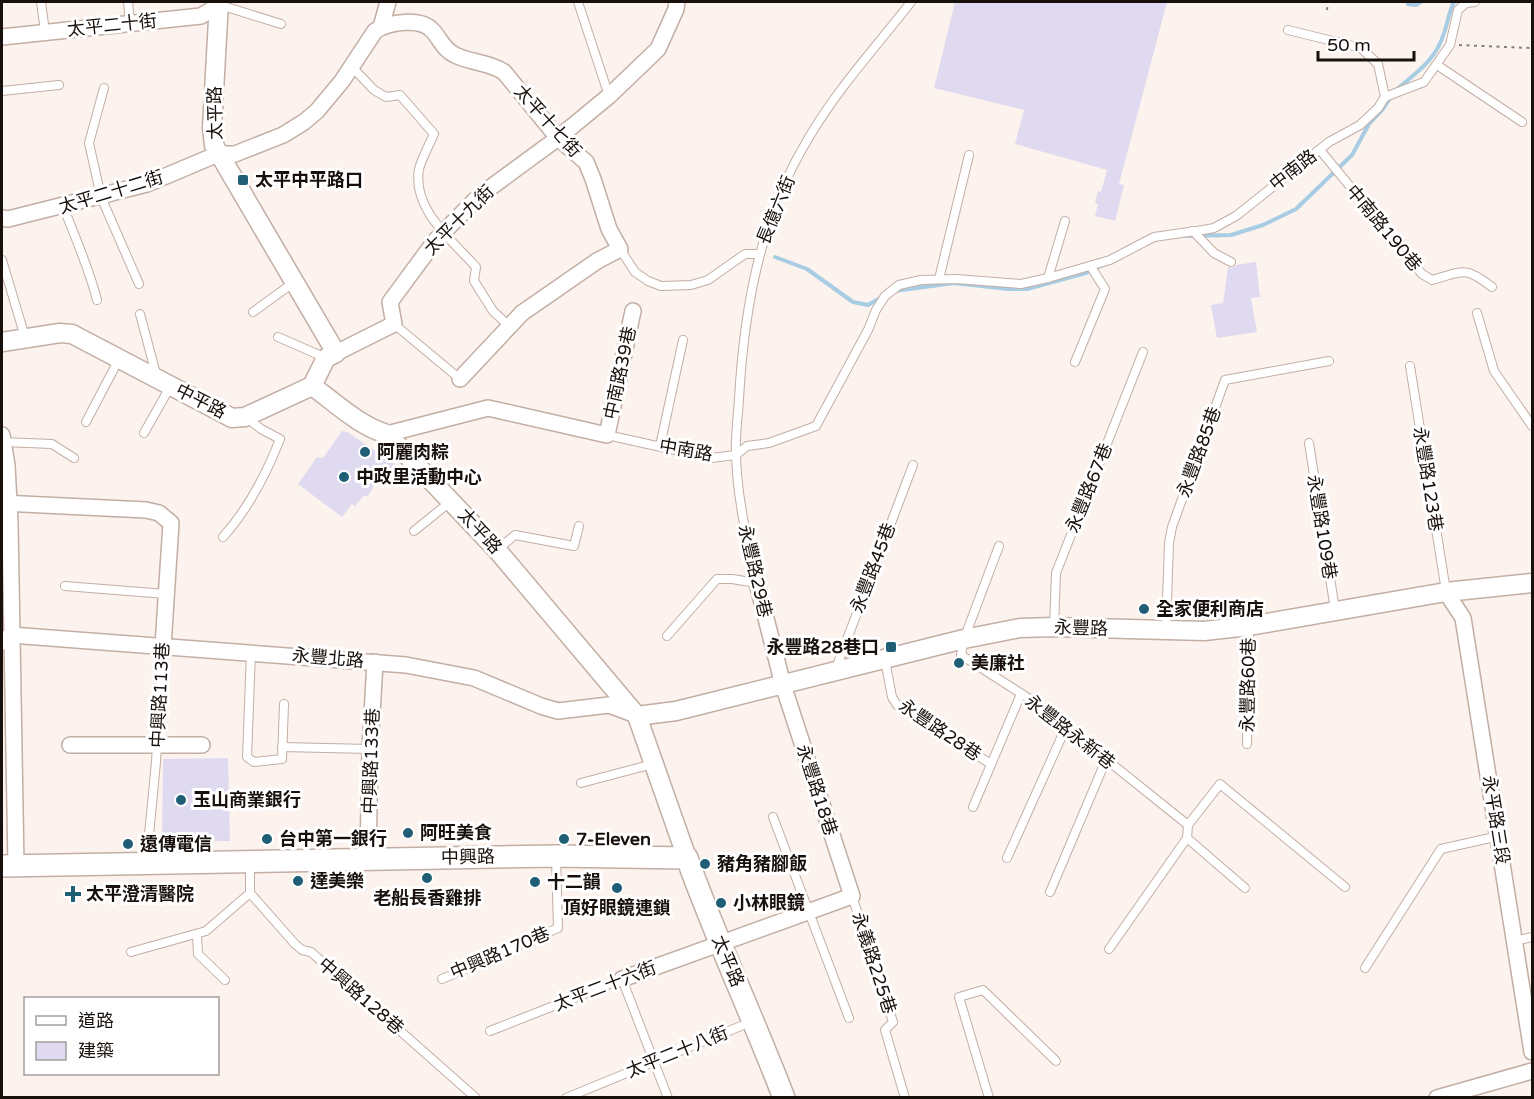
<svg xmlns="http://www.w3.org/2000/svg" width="1534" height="1099" font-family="'Varela Round','Noto Sans TC',sans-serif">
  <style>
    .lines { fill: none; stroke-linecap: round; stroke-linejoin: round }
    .stream { stroke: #a7cce3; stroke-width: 4 }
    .building { fill: #dfdaf0 }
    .service-casing { stroke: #c3aea3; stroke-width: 10 }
    .minor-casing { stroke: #c3aea3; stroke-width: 18 }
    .tertiary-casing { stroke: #c3aea3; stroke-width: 21 }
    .secondary-casing { stroke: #c3aea3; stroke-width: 24 }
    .path { stroke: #857c78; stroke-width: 2; stroke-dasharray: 3 4.5; stroke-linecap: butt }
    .service { stroke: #fff; stroke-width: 8 }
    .minor { stroke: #fff; stroke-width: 15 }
    .tertiary { stroke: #fff; stroke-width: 18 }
    .secondary { stroke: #fff; stroke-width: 21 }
    .poi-dot { fill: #1f5e74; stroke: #fff; stroke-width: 2 }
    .labels { text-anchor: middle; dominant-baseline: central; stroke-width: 6; stroke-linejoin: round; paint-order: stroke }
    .street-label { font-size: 18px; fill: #18100c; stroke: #fff }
    .poi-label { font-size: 18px; font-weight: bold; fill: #18100c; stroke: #fff; text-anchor: start }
  </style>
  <rect width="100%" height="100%" fill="#fcf3ee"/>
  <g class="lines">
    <g class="stream">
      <path d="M1408 4 1416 5 1421 2"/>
      <path d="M1397 89C1417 72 1436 60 1444 33 1448 23 1449 11 1454 2"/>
      <path d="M1186 236 1231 235 1263 225 1296 209 1352 155 1369 124 1383 109 1392 95"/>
      <path d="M775 257 807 269 853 302 868 305 882 297"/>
      <path d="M894 291 954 283 1008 289H1027L1086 273 1101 266"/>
    </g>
  </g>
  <g class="building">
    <path d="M955 2H1167L1119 184 1124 185 1115 221 1095 216 1098 204 1095 203 1098 191 1101 192 1107 170 1015 144 1024 110 934 88Z"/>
    <path d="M1256 262 1260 297 1251 298 1257 332 1217 338 1211 305 1223 303 1228 267 1232 268 1236 265Z"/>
    <path d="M342 431 347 432 395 464 379 484 376 483 367 497 364 495 355 506 352 504 342 517 298 484 317 457 323 458Z"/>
    <path d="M228 758 230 841 162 842 163 759Z"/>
  </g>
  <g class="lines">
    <g class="service-casing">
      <g id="service">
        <path d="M41 2 45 32"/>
        <path d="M128 2 130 22"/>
        <path d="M578 2 609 96"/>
        <path d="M220 5 281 24"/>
        <path d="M1288 30 1361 48 1378 64 1385 97"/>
        <path d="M1437 65 1522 122"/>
        <path d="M352 67 374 90 386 97 400 95 434 134C429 145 422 158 419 169 412 210 452 240 476 267L474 281 493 311 509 326"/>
        <path d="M104 88 89 143 101 197 139 284"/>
        <path d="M2 91 59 85"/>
        <path d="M1320 150 1422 274 1432 280C1464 271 1465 266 1492 287"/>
        <path d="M63 206C75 237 89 268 97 300"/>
        <path d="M1193 231 1214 253 1231 262"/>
        <path d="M620 249 635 272 648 281 661 286 691 285 708 280 745 254H759"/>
        <path d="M2 260 25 337"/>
        <path d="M1048 278 1065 221"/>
        <path d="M939 279 969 155"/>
        <path d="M253 312 293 283"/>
        <path d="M1477 313 1494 371 1532 426"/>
        <path d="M140 314 156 374"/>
        <path d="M394 324 460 379"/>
        <path d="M278 337 326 358"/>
        <path d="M1075 362 1105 289 1091 267"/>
        <path d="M1410 366 1446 591"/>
        <path d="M86 422 119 359"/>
        <path d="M144 433 170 387"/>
        <path d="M607 435 711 458 736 455 747 446 769 443 816 426 868 330 876 310 885 296 899 285 921 280 956 279 1021 284 1048 278 1110 260 1154 237 1203 230 1214 228 1236 216 1329 142 1360 125 1378 108 1385 97 1424 82 1450 45 1458 10 1466 3 1475 2"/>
        <path d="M3 442 52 444 74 458"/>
        <path d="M1309 443 1335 610"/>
        <path d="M660 446 683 340"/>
        <path d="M414 531 450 502"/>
        <path d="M223 537C249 508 266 475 280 439L261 429 247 418"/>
        <path d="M999 546 964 639 961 655 1036 703 1188 825"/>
        <path d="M497 550 515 535 574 546 579 526"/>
        <path d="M65 586 166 594"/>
        <path d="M1054 627 1056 573 1143 352"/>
        <path d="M1166 629 1169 543 1172 527 1225 380 1329 361"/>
        <path d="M667 636 717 579H732L757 583C747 541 737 497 736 454 735 436 738 417 739 399 744 309 760 218 808 139 837 89 876 47 911 2"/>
        <path d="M251 652 247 757 254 762 282 759 284 704"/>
        <path d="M885 660 892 697 897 705 991 764"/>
        <path d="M835 671 913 465"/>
        <path d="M1247 744 1249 626"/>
        <path d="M282 747 370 749"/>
        <path d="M581 783 653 764"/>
        <path d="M973 807 1021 694"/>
        <path d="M773 817 849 1018"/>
        <path d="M1007 858 1066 727"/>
        <path d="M140 861 148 845 156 762 163 646"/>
        <path d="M1245 888 1187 838 1188 825 1220 784 1345 887"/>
        <path d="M1050 892 1106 760"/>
        <path d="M250 893 295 944 302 950 311 952 476 1098"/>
        <path d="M852 896 893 1022 885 1030 905 1098"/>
        <path d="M197 935 198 954 225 980"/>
        <path d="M1514 941 1532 937"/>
        <path d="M1109 949 1187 838"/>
        <path d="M131 952 206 931 250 893V863"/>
        <path d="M1365 968 1441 849 1499 836"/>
        <path d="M442 979 558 928 556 858"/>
        <path d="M490 1031 622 979 668 1098"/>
        <path d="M566 1098 753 1021"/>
        <path d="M989 1098 959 997 983 990 1056 1061"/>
      </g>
    </g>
    <g class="minor-casing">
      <g id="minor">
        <path d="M381 27 388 2"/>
        <path d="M2 37 201 16 219 5"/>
        <path d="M2 218 8 219 147 184 218 154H235L283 135 304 122 317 111 342 81 375 31C389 22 421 17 433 31 440 39 444 50 455 55 471 63 489 62 504 72L558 138 586 162 593 179 609 229 620 249 597 261 522 313 460 379"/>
        <path d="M336 353 394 324 390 302 435 241 479 196 558 138 609 96 658 49 676 9 677 2"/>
        <path d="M387 434 488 408 607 435 633 311"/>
        <path d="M2 435 7 465 10 523 16 866"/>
        <path d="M2 503 146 510 159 513 171 523 163 646"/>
        <path d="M1446 592 1463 618 1532 1052"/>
        <path d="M2 642 11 635 406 665 474 678 541 706 558 711 609 705 636 715"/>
        <path d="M70 745H202"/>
        <path d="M368 859 370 749 375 662"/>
        <path d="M622 979 852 896 783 685 757 583"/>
        <path d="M1437 1098 1532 1071"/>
      </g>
    </g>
    <g class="tertiary-casing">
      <g id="tertiary">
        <path d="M219 2 212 127 214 145 336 353 326 358 312 386"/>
        <path d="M2 342 60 333 72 334 232 418 245 417 312 386"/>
        <path d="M312 386C336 403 359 426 387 434L497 550 637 716 687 858"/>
        <path d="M637 716 676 711 964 639 1020 628 1054 627 1204 631 1249 626 1446 592 1532 583"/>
      </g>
    </g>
    <g class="secondary-casing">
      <path id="secondary" d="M2 866 556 856 687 858C716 939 753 1017 784 1098"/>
    </g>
    <g class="path">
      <path d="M1327 10 1328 2"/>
      <path d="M1459 45 1530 48 1532 51"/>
    </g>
    <use href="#service" class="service"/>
    <use href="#minor" class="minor"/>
    <use href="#tertiary" class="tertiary"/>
    <use href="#secondary" class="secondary"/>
  </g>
  <g class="poi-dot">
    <rect x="237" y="174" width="12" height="12" rx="3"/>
    <circle cx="365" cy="452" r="6"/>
    <circle cx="344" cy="477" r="6"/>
    <circle cx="1144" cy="609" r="6"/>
    <rect x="885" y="641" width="12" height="12" rx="3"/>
    <circle cx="959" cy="663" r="6"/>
    <circle cx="181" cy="800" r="6"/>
    <circle cx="408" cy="833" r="6"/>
    <circle cx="267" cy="839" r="6"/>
    <circle cx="564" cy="839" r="6"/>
    <circle cx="128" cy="844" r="6"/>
    <circle cx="705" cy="864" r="6"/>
    <circle cx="427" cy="878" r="6"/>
    <circle cx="298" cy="881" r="6"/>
    <circle cx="535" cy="882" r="6"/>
    <circle cx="617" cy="888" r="6"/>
    <path d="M70 885h6v6h6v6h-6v6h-6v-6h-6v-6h6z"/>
    <circle cx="721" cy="903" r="6"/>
  </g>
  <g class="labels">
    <g class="street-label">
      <text transform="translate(112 25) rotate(-6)">太平二十街</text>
      <text transform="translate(215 113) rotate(-91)">太平路</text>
      <text transform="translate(548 121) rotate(48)">太平十七街</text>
      <text transform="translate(1293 170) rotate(-38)">中南路</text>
      <text transform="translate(111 192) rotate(-17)">太平二十二街</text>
      <text transform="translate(776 210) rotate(-68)">長億六街</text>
      <text transform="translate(459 220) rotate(-45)">太平十九街</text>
      <text transform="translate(1384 228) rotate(50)">中南路190巷</text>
      <text transform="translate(620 373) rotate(-78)">中南路39巷</text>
      <text transform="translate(201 401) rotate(27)">中平路</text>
      <text transform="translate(686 450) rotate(10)">中南路</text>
      <text transform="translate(1199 452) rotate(-70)">永豐路85巷</text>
      <text transform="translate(1428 479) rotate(81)">永豐路123巷</text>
      <text transform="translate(1089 488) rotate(-68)">永豐路67巷</text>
      <text transform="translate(1322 527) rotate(81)">永豐路109巷</text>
      <text transform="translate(480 531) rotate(47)">太平路</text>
      <text transform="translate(873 568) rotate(-69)">永豐路45巷</text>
      <text transform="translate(755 571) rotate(77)">永豐路29巷</text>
      <text transform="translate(1081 628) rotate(2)">永豐路</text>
      <text transform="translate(328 658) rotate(5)">永豐北路</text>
      <text transform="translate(1248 685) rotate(-89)">永豐路60巷</text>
      <text transform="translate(160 695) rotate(-87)">中興路113巷</text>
      <text transform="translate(940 730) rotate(34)">永豐路28巷</text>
      <text transform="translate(1070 732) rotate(38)">永豐路永新巷</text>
      <text transform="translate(371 761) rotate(-88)">中興路133巷</text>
      <text transform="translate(817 790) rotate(72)">永豐路18巷</text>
      <text transform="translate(1496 820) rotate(81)">永平路三段</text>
      <text transform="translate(468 857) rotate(-1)">中興路</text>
      <text transform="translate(500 953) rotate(-23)">中興路170巷</text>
      <text transform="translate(728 961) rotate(67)">太平路</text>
      <text transform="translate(874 963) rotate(72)">永義路225巷</text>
      <text transform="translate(605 986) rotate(-21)">太平二十六街</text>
      <text transform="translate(361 996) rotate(41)">中興路128巷</text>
      <text transform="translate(677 1052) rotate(-22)">太平二十八街</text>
    </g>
    <g class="poi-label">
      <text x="255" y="180">太平中平路口</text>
      <text x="377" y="452">阿麗肉粽</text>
      <text x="356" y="477">中政里活動中心</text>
      <text x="1156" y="609">全家便利商店</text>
      <text x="879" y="647" text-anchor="end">永豐路28巷口</text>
      <text x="971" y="663">美廉社</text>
      <text x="193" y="800">玉山商業銀行</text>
      <text x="420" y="833">阿旺美食</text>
      <text x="279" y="839">台中第一銀行</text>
      <text x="576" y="839">7-Eleven</text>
      <text x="140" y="844">遠傳電信</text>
      <text x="717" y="864">豬角豬腳飯</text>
      <text x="310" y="881">達美樂</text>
      <text x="547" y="882">十二韻</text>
      <text x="86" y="894">太平澄清醫院</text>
      <text x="427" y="898" text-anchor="middle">老船長香雞排</text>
      <text x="733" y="903">小林眼鏡</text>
      <text x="617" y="908" text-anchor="middle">頂好眼鏡連鎖</text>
    </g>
  </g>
  <rect width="1534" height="1099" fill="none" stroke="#18100c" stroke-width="6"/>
  <rect x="24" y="997" width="195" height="78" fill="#ffffff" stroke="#a39f9e" stroke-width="1.5"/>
  <rect x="36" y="1016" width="30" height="9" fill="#ffffff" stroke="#a39f9e" stroke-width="1.5"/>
  <text x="78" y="1027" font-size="18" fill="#18100c">道路</text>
  <rect x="36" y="1042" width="30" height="18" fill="#dfdaf0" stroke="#a39f9e" stroke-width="1.5"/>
  <text x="78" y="1057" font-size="18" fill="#18100c">建築</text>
  <path d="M1318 51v9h96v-9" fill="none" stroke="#18100c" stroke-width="3"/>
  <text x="1327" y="51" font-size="18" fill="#18100c" stroke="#ffffff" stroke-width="4.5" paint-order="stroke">50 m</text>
</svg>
